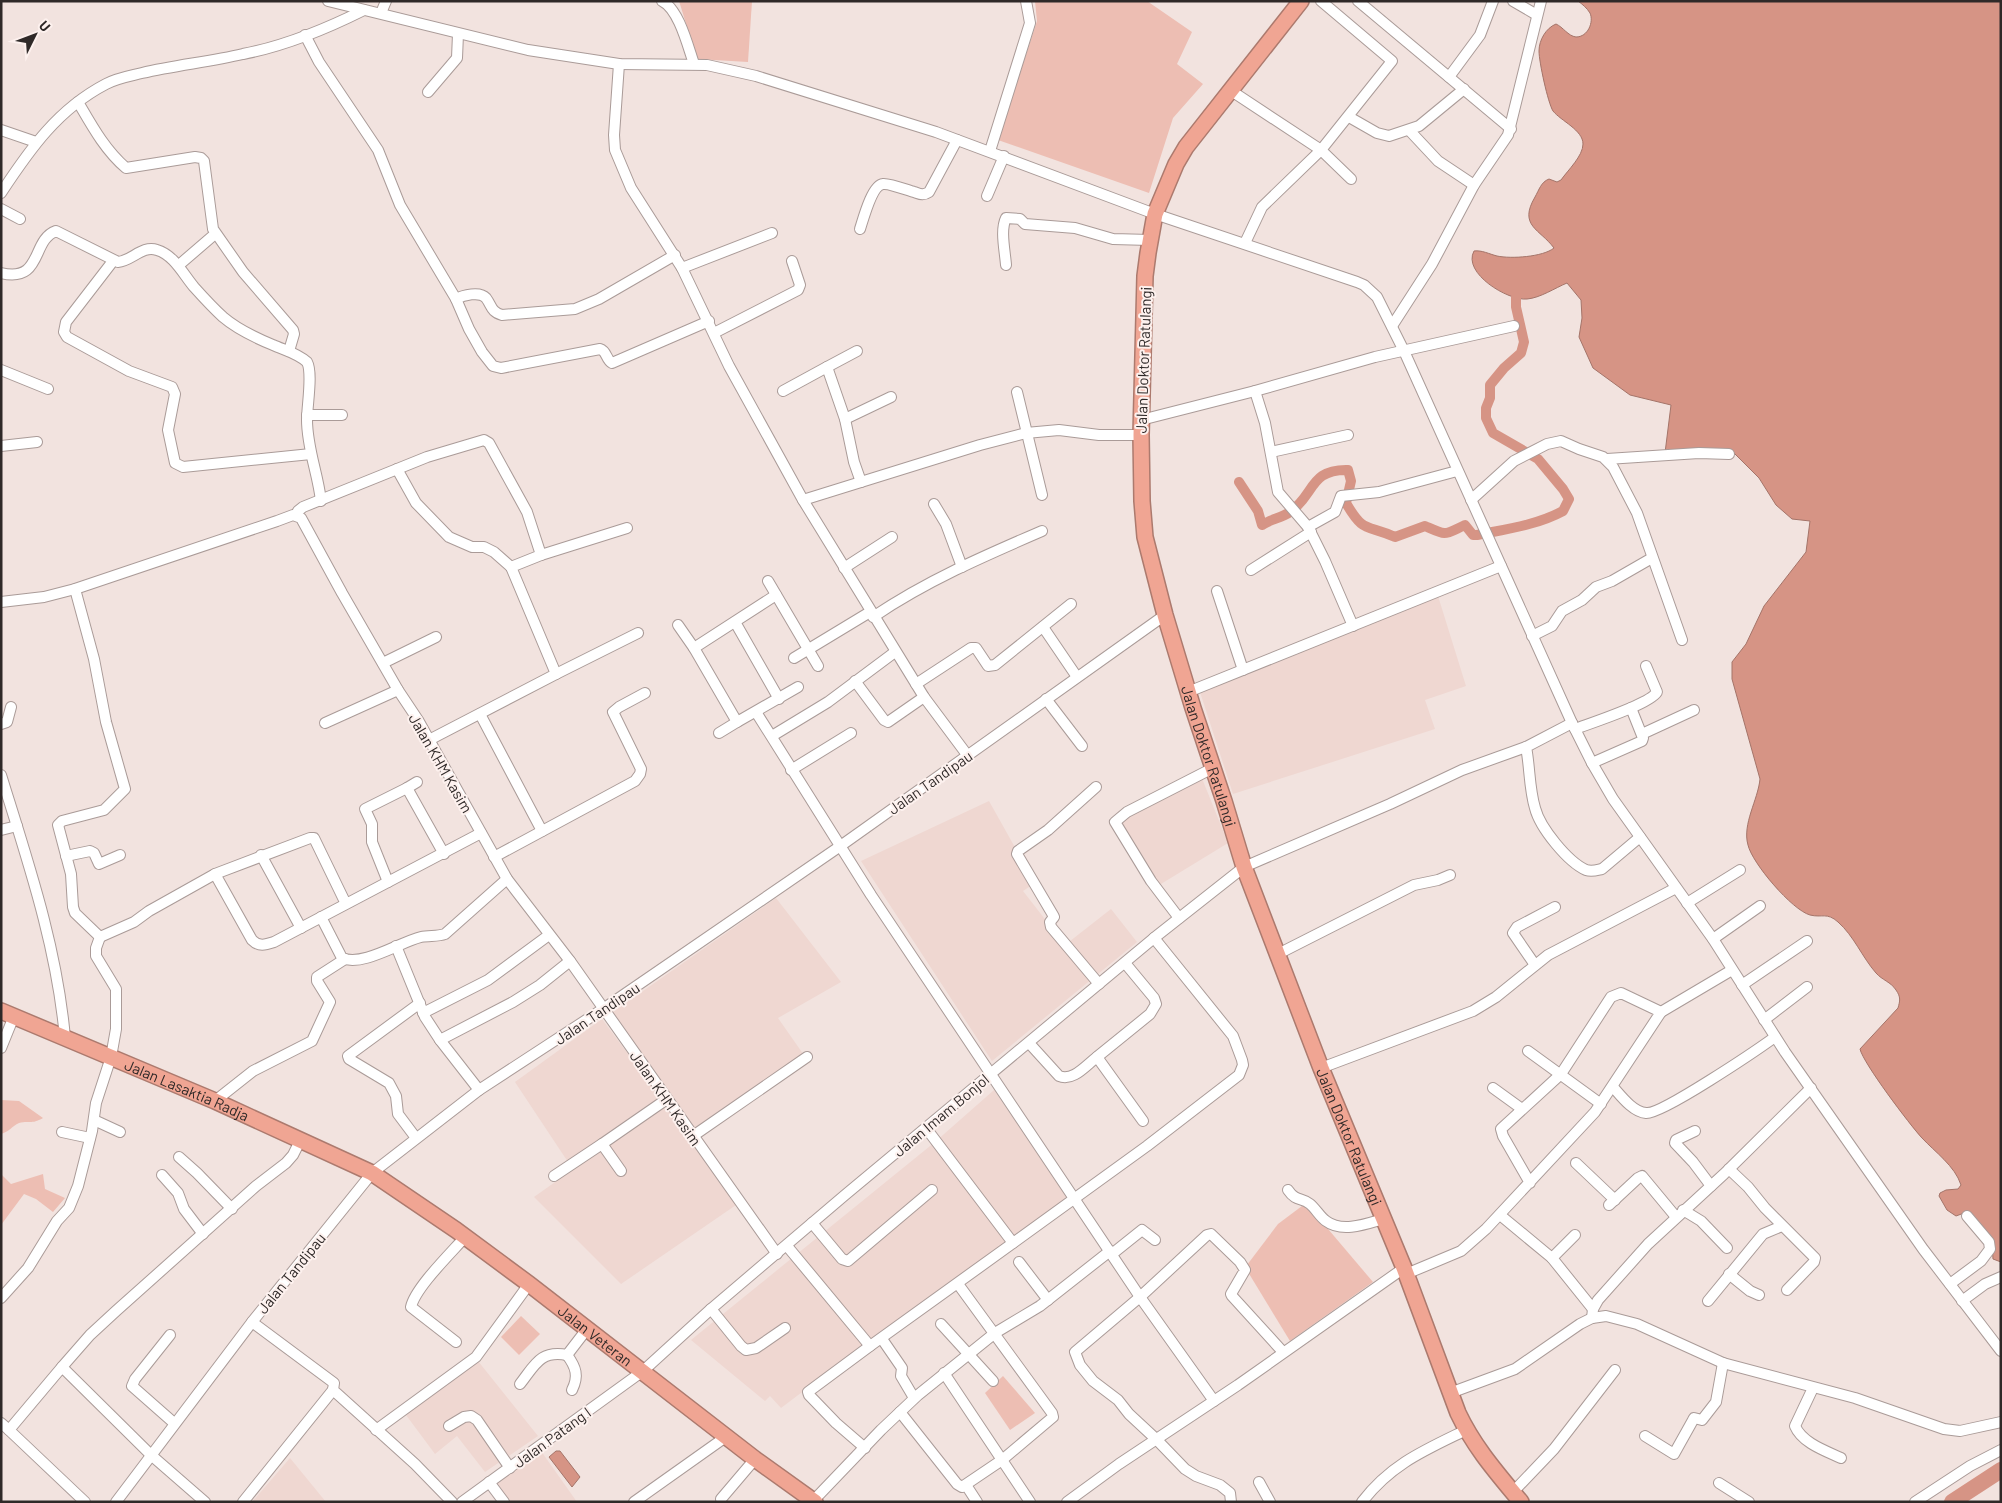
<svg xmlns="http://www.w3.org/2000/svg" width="2002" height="1503" font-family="Barlow,sans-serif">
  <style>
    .built { fill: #efd7d1 }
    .green { fill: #edbeb3 }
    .water { fill: #d69485; stroke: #a47469 }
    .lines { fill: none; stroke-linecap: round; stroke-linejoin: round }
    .canal { stroke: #d69485; stroke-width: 10 }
    .river { stroke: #d69485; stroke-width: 16 }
    .minor-casing { stroke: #aa9b98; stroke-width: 12 }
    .highway-casing { stroke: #ac7a6e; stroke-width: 18 }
    .minor { stroke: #fff; stroke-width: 10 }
    .highway { stroke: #f0a593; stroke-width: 15 }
    .labels { text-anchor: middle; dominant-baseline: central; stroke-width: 4; stroke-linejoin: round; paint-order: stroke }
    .street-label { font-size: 15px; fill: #2f2928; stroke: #fdf1ee }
  </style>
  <rect width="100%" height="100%" fill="#f2e3df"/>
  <g class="built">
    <path d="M1438 596 1466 686 1425 700 1435 729 1233 794 1200 692Z"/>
    <path d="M1201 776 1228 843 1156 887 1115 820Z"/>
    <path d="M989 801 1035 883 1023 891 1065 945 1111 909 1137 942 992 1061 861 861Z"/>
    <path d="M776 898 841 982 778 1018 806 1058 695 1132 610 1014Z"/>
    <path d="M602 1019 660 1097 568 1162 515 1082Z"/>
    <path d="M994 1090 1070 1201 867 1343 781 1408 770 1396 765 1401 691 1340 935 1142Z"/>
    <path d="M664 1105 736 1205 621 1284 534 1197Z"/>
    <path d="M474 1356 538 1436 485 1472 457 1436 435 1454 406 1415Z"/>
    <path d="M541 1451 577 1502H507L496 1484Z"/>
    <path d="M290 1458 326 1502H252Z"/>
  </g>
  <g class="green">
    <path d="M679 1H752L748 62 697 59Z"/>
    <path d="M1035 1H1147L1192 32 1177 64 1203 84 1173 118 1149 193 998 140 1037 21Z"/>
    <path d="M1 1100 19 1101 43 1118C31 1125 29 1120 19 1123 12 1126 9 1132 1 1134Z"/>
    <path d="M1 1174 11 1184 43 1174 45 1189 65 1198 53 1212 36 1199 24 1194 1 1225Z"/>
    <path d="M1306 1203 1373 1282 1290 1341 1248 1272 1247 1265 1278 1224Z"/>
    <path d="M521 1316 540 1334 519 1355 501 1337Z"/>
    <path d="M1003 1376 1035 1413 1010 1430 985 1393Z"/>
  </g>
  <g class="water">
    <path d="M1578 1H2001V1262L1993 1259 1992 1244 1964 1213 1956 1216 1947 1210 1939 1196 1940 1193 1946 1190 1958 1189 1961 1185C1955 1166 1935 1152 1922 1138 1910 1125 1863 1063 1860 1049L1898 1008C1900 1001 1901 997 1896 990 1891 982 1882 980 1876 973 1862 957 1854 936 1838 922 1827 912 1822 918 1810 915 1792 910 1752 863 1748 845 1742 824 1758 800 1760 779L1732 679V662L1746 644 1764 606 1806 552 1810 521 1792 519 1776 505 1759 478 1733 452 1665 453 1671 405 1630 395 1593 368 1579 337 1582 318 1581 300 1567 283C1555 288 1540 298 1527 299 1508 301 1462 273 1474 251 1482 250 1489 254 1497 256 1511 259 1543 257 1554 248 1540 229 1518 226 1535 197 1539 190 1541 182 1549 179L1557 182 1561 180C1568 170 1583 156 1583 144 1583 130 1561 121 1553 111 1548 103 1539 62 1539 51 1539 40 1546 28 1556 24 1563 27 1568 36 1576 37 1588 37 1594 22 1590 13 1587 8 1582 4 1578 1Z"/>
    <path d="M556 1451H560L580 1477 572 1487 549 1457Z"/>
  </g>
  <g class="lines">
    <path class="canal" d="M1239 482 1258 511 1262 525C1271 519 1281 518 1290 512 1315 495 1309 469 1348 470L1351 481 1346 503C1364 534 1366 524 1395 537L1425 526C1448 536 1443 535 1465 525L1473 535H1477C1507 529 1537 525 1563 511L1569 499 1563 489 1538 459 1493 433 1486 418V408L1490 398V385L1504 368 1521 353 1524 342 1516 307V297"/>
    <path class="river" d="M1952 1502 2001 1470"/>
    <g class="minor-casing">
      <g id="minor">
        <path d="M328 1 528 50 619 64 707 65 756 76 936 132 1155 214 1357 282 1364 285 1377 297 1404 351 1572 723 1592 763 1613 799 1713 939 1785 1052 1923 1249 2001 1351"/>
        <path d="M662 1C679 9 688 47 694 64"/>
        <path d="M1358 1 1511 129"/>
        <path d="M1513 1 1537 15"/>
        <path d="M381 13 386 1"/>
        <path d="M305 35 319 62 378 150 400 205 456 299 469 329 482 352 493 366 501 368 600 349C607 351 606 360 612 363L709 321"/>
        <path d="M619 64 614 135 615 150 631 188 682 268 729 366 803 500 924 697 968 756"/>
        <path d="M1449 77 1480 35 1493 1"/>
        <path d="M1230 90 1321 150 1351 179"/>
        <path d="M428 92 457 58 458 34"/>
        <path d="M78 102C92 126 105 150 126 168L195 157 201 158 204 161 213 229 243 272 293 330 294 334 289 351"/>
        <path d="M1349 117 1377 133 1389 136 1419 126 1464 89"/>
        <path d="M1 130 36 142"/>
        <path d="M1409 130 1438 161 1474 185"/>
        <path d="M990 151 1030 23 1026 1"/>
        <path d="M1 193C30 149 58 109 106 84 117 78 130 76 142 73 176 65 209 62 243 54 285 46 326 29 364 10"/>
        <path d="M987 196 1004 156"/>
        <path d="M1 209 20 219"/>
        <path d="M860 229C863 220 872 185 883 184 889 183 907 190 914 192 920 194 923 196 929 192L957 140"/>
        <path d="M1245 243 1262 207 1321 150 1392 61 1321 1"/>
        <path d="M113 261 66 322 64 332 67 337 129 371 172 387 175 394 168 430 175 463 183 467 311 454"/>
        <path d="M179 265 215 234"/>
        <path d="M1006 265C1005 251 1000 230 1006 218L1020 219 1025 224 1075 228 1113 239 1150 240"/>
        <path d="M682 268 772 233"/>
        <path d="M1 273C43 283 31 240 56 231L118 262C132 261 142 245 157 250 174 255 183 274 194 287 203 297 213 308 223 317 237 329 256 338 273 345 284 350 297 353 307 362 313 373 307 405 307 420 307 448 318 474 321 501"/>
        <path d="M456 299C463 295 480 291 486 298 492 306 491 312 502 315L575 309 599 299 675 255"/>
        <path d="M1392 326 1432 264 1474 185 1508 135 1541 1"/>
        <path d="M714 333 798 290 800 285 792 261"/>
        <path d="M827 367 857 351"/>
        <path d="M1 370 48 389"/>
        <path d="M783 391 827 367 845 419 854 462 861 482"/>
        <path d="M1255 391 1265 423 1278 492 1308 527 1325 561 1353 626"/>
        <path d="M1017 392 1042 495"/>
        <path d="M307 415H342"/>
        <path d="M845 419 891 397"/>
        <path d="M1141 420 1255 391 1375 357 1514 326"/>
        <path d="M1 446 37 442"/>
        <path d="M1271 452 1348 435"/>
        <path d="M1607 459 1699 453 1729 454"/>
        <path d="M397 469 416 503 449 537 472 547H484L494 552 511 567"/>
        <path d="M803 500 980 445 1026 433 1059 430 1099 435H1141"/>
        <path d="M1471 500 1514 461 1547 444 1561 441 1579 449 1603 457 1613 467 1637 513 1682 640"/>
        <path d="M934 504 946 524 962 567"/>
        <path d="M296 515 298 511 303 507 427 457 484 440 489 443 527 512 541 555 511 567 556 674 429 740"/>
        <path d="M1308 527 1335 512 1341 496 1379 492 1457 471"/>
        <path d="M541 555 627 528"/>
        <path d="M844 568 892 537"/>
        <path d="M1251 570 1311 532"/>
        <path d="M768 581 818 666"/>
        <path d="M75 589 94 659 106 722 125 789 104 810 62 821 58 825 71 874 73 907 75 913 100 937 134 922 149 911 215 874"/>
        <path d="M1217 591 1243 670"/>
        <path d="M776 595 694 648 737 722 798 687"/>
        <path d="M1 602 44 597 75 589 277 521 293 515 301 518 342 593 398 690 418 720 507 879 570 961 777 1254"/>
        <path d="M873 617C926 581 984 556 1042 531"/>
        <path d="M735 622 779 699"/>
        <path d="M678 625 694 648"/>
        <path d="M1043 627 1077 677"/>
        <path d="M1532 636 1552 626 1562 611 1582 600 1596 587 1612 581 1652 558"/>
        <path d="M794 658 870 612"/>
        <path d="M383 663 436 637"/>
        <path d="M556 674 638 633"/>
        <path d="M855 681 884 720 888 722 924 697"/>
        <path d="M916 684 971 648H976L988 666 995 665 1071 604"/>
        <path d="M1188 692 1501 566"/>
        <path d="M1046 699 1082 746"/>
        <path d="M756 712 871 895 1140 1297 1214 1401"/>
        <path d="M480 714 542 831"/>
        <path d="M325 723 398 690"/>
        <path d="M1572 723 1526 747C1530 767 1529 788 1535 808 1540 828 1568 862 1586 870 1592 872 1597 870 1602 869L1640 837"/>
        <path d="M1 724 7 722 11 707"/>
        <path d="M1575 729C1591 723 1650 704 1657 692L1646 666"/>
        <path d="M719 733 737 722"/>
        <path d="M1642 734 1694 710"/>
        <path d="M772 736 828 702 895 652"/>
        <path d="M1592 763 1642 741 1643 738 1631 708"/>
        <path d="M791 770 851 733"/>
        <path d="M1 775C28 862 57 947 65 1038"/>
        <path d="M417 782 407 788 444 854"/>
        <path d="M1096 787 1048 830 1018 851 1017 854 1053 915 1054 917 1050 922 1051 927 1099 984"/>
        <path d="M1 830 17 826"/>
        <path d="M261 855 301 928"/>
        <path d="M66 856 90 851 94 853 99 864 120 855"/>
        <path d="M494 857 635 781 640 774 641 769 613 712 619 707 645 693"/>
        <path d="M388 882 372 842V824L365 809 407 788"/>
        <path d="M1687 903 1740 870"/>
        <path d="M346 904 314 838H310L215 874 252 940C259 947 265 945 274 942L481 833"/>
        <path d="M321 917 342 958C363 967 400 942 421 937 429 935 437 937 445 934L507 879"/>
        <path d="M1179 918 1151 881 1115 822 1127 812 1213 768"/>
        <path d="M1713 939 1760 906"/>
        <path d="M396 946 425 1017 440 1040"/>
        <path d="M1278 954 1414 885 1438 880 1450 875"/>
        <path d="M1125 963 1154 998 1156 1004 1150 1014 1097 1057 1143 1121"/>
        <path d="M1535 965 1513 933 1517 927 1555 907"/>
        <path d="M1742 985 1807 941"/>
        <path d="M1661 1012 1732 970"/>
        <path d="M423 1013 488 980 549 935"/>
        <path d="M1764 1020 1807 987"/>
        <path d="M1029 1043 1059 1076C1073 1082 1086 1065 1097 1057"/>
        <path d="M1 1048 14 1016"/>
        <path d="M1528 1051 1601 1104"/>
        <path d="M1321 1068 1473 1011 1496 997 1548 955 1676 888"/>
        <path d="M1613 1087C1621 1096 1633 1112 1646 1113 1661 1115 1757 1050 1775 1037"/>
        <path d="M1493 1088 1522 1109"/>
        <path d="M479 1090 440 1040 513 1002 540 985 570 961"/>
        <path d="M215 1101 253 1071 312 1041 330 1002 317 981V977L345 959"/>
        <path d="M94 1120 120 1132"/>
        <path d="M926 1128 1013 1243 1147 1146 1239 1075 1243 1065 1242 1060 1233 1036 1154 938"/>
        <path d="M1695 1131 1676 1140 1675 1143 1693 1162 1711 1186"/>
        <path d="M62 1132 90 1138"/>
        <path d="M693 1136 807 1057"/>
        <path d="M416 1138 398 1114 396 1096 389 1083 349 1059 348 1056 420 1003"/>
        <path d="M179 1157 197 1173 232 1209"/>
        <path d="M1576 1163 1615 1200"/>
        <path d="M1729 1169 1748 1187 1765 1208 1815 1258 1814 1262 1787 1290"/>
        <path d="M621 1171 602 1144 667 1099"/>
        <path d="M162 1175 178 1193 184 1209 203 1234"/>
        <path d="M554 1176 602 1144"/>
        <path d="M1288 1190C1296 1202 1302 1197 1310 1204 1316 1209 1320 1217 1326 1221 1342 1233 1366 1224 1383 1219"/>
        <path d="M1609 1205 1638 1178 1642 1176 1676 1217"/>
        <path d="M1683 1210 1701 1221 1727 1248"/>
        <path d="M1500 1215 1552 1258 1575 1235"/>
        <path d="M812 1223 842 1259 848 1261 932 1190"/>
        <path d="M787 1246 870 1346 1013 1243"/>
        <path d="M1112 1254 1142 1230 1155 1240"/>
        <path d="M1552 1258 1593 1309"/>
        <path d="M1019 1262 1048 1300"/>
        <path d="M1406 1274 1461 1251 1486 1229 1595 1112 1661 1012 1621 993 1611 997 1561 1074 1501 1129 1503 1136 1530 1183"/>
        <path d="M1729 1274 1750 1291 1759 1295"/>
        <path d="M1950 1284 1981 1261 1990 1249 1989 1242 1967 1216"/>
        <path d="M1 1298 28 1268 57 1221 69 1208 78 1186 92 1131 96 1103 111 1057 116 1029V989L96 956V948L100 937"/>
        <path d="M1708 1301 1763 1234 1782 1226"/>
        <path d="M1962 1301 1985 1284 2001 1277"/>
        <path d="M711 1309 741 1346 746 1350 756 1348 785 1328"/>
        <path d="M1592 1318 1593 1309 1598 1300 1648 1244 1724 1174 1811 1088"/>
        <path d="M252 1322 334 1383 333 1390 415 1464 452 1502"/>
        <path d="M941 1324 993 1381"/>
        <path d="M170 1335 135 1379 132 1386 174 1423"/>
        <path d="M882 1339 902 1368 901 1376 914 1398"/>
        <path d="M456 1342 411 1307C415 1288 451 1253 465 1237"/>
        <path d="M567 1355C576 1367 579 1376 572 1390"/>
        <path d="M62 1367 90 1335 116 1311 256 1186 286 1163 293 1155 301 1139"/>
        <path d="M944 1373 1030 1502"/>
        <path d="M520 1384C535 1365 540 1350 567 1355L587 1329"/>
        <path d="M1813 1388 1795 1426C1802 1443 1826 1451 1841 1458"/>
        <path d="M1450 1393 1515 1369 1580 1324 1592 1318 1606 1316 1637 1324 1723 1363 1855 1398 1944 1429 1960 1431 2001 1422"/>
        <path d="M900 1412 957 1484 962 1487 1002 1460 1053 1417 1052 1413 958 1284"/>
        <path d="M1 1423 9 1430"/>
        <path d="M449 1426 464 1417 471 1416 477 1420 510 1468"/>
        <path d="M376 1430 476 1357 529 1284"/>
        <path d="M1645 1436 1674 1454 1693 1420 1694 1418 1702 1420 1716 1402 1723 1363"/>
        <path d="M865 1448 836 1423 809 1395 808 1392 870 1346"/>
        <path d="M489 1482 504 1502"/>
        <path d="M1259 1482 1270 1502"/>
        <path d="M1719 1483 1749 1502"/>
        <path d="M966 1485 977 1502"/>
        <path d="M1513 1492 1554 1449 1615 1370"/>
        <path d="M721 1499 755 1459"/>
        <path d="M814 1500 881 1430 918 1395 995 1333 1040 1306 1110 1251"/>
        <path d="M85 1502 9 1430 62 1367 151 1455 205 1502"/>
        <path d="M116 1502 252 1322 372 1173 479 1090 603 1009 839 847 1165 615"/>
        <path d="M243 1502 333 1390"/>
        <path d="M462 1502 643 1371 711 1309 845 1195 1154 938 1244 867 1390 804 1462 770 1526 747"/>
        <path d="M634 1502 727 1436"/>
        <path d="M1067 1502 1119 1464 1238 1385 1404 1268"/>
        <path d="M1231 1502 1230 1493 1220 1485 1196 1476 1185 1469 1157 1440 1129 1414 1118 1400 1093 1381 1080 1365 1075 1352 1140 1297 1207 1235 1211 1234 1240 1262 1245 1270 1231 1294 1232 1296 1283 1352"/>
        <path d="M1362 1502C1391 1464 1425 1450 1466 1430"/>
        <path d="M1915 1502 1970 1466 2001 1450"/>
      </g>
    </g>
    <g class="highway-casing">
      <g id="highway">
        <path id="s1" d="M1301 1 1186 147 1176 164 1155 214 1148 253 1145 276 1141 435 1142 501 1145 537 1165 615 1193 708 1224 801 1244 867 1321 1068 1404 1268 1458 1413C1474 1447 1497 1473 1521 1502"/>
        <path id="s2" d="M1 1011 215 1101 372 1173 456 1230 529 1284 755 1459 815 1502"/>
      </g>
    </g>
    <use href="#minor" class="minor"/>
    <use href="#highway" class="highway"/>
  </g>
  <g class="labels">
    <g class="street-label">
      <text transform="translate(1143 360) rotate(-88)">Jalan Doktor Ratulangi</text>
      <text stroke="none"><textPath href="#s1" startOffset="812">Jalan Doktor Ratulangi</textPath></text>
      <text transform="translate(441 763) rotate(60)">Jalan KHM Kasim</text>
      <text transform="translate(930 782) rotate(-35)">Jalan Tandipau</text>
      <text transform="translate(597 1013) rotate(-34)">Jalan Tandipau</text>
      <text stroke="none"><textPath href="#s2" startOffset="202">Jalan Lasaktia Radja</textPath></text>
      <text transform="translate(666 1098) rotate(55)">Jalan KHM Kasim</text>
      <text transform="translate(941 1115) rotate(-40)">Jalan Imam Bonjol</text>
      <text stroke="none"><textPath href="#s1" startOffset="1218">Jalan Doktor Ratulangi</textPath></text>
      <text transform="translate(291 1273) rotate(-51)">Jalan Tandipau</text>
      <text stroke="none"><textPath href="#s2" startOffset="681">Jalan Veteran</textPath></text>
      <text transform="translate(552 1437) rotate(-36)">Jalan Patang I</text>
    </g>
  </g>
  <rect width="2002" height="1503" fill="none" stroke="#2f2928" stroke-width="5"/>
  <g transform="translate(35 35) rotate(48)" stroke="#fdf1ee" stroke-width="4" paint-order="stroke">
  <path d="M0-4L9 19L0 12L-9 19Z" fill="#2f2928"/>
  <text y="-8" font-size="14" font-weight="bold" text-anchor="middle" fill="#2f2928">U</text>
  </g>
</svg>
